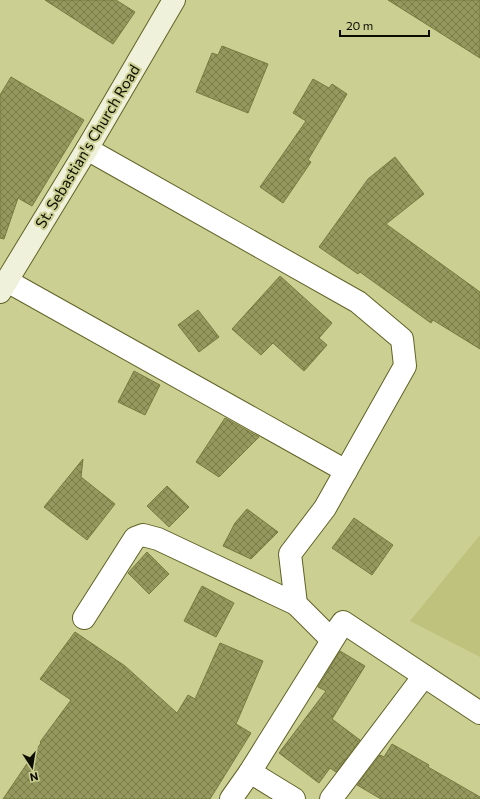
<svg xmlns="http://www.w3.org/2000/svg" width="480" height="799" font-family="Commissioner,sans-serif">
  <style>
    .built { fill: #bfc27d }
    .building { fill: url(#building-cross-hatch); stroke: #787a3f }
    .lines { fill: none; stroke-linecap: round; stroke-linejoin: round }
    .street-casing { stroke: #606227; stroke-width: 24 }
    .secondary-casing { stroke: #606227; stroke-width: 24 }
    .street { stroke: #fff; stroke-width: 22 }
    .secondary { stroke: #f0f1db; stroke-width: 22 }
    .labels { text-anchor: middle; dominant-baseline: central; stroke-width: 4; stroke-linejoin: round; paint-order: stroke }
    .street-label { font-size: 15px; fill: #0c0c00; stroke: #cbcf91 }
  </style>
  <defs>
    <pattern id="building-cross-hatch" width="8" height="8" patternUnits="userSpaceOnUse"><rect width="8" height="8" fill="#96995d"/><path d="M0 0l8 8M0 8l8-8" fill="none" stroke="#797b4a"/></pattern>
  </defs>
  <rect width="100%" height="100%" fill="#cbcf91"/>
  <path class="built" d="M480 535V657L410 621Z"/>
  <g class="building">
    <path d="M45 0H116L135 12 113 44Z"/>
    <path d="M388 0H480V58Z"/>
    <path d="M222 46 268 64 248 113 196 92 212 53 218 55Z"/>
    <path d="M11 77 84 120 32 206 18 198 4 239 0 238V95Z"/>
    <path d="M313 79 329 88 332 84 347 94 308 160 311 162 283 203 260 187 306 121 293 113Z"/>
    <path d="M395 157 424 194 386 224 480 292V349L433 320 431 323 360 272 358 274 319 247 368 179Z"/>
    <path d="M280 276 332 323 319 338 327 345 304 371 273 343 261 355 232 329Z"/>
    <path d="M198 310 219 337 199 352 178 325Z"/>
    <path d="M134 371 160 385 145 415 118 402Z"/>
    <path d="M225 418 259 437 219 477 196 462Z"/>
    <path d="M83 459 81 477 115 504 87 540 44 507Z"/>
    <path d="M167 486 189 507 169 527 147 506Z"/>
    <path d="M247 509 278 532 251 559 223 546 235 523Z"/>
    <path d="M354 518 393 545 372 575 332 548Z"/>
    <path d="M147 552 169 574 149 594 128 573Z"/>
    <path d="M202 586 234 603 216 637 184 621Z"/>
    <path d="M75 632 125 666 177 713 188 695 195 699 220 643 263 661 236 724 251 733 210 799H3L41 743 40 742 71 700 40 679Z"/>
    <path d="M340 651 365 666 332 719 360 740 336 772 330 768 319 783 279 753 326 691 318 687Z"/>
    <path d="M392 744 429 765 428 767 480 797V799H381L357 785 380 755 384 757Z"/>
  </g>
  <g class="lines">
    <g class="street-casing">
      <g id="street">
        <path d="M87 149 358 302 402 339 405 366 325 508 290 554 296 604 331 639 343 622 480 713"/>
        <path d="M7 281 346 471"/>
        <path d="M84 618 135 538 143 535 158 539 296 604"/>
        <path d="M250 772 294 799"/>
        <path d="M231 799 250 772 340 628"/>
        <path d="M331 799 424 676"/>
      </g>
    </g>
    <g class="secondary-casing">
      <path id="secondary" d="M0 292 87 149 174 0"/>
    </g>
    <use href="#street" class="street"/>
    <use href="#secondary" class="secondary"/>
  </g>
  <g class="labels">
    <g class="street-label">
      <text transform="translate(87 146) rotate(-59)">St. Sebastian's Church Road</text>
    </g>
  </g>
  <g transform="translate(32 767) rotate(168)" stroke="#cbcf91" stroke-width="3" paint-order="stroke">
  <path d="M0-3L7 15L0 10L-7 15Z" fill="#0c0c00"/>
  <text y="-6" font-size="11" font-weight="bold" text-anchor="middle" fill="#0c0c00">N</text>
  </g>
  <path d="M340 30v6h89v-6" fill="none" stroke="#0c0c00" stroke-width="2"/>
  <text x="346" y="30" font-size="12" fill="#0c0c00" stroke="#cbcf91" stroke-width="3" paint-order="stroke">20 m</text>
</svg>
